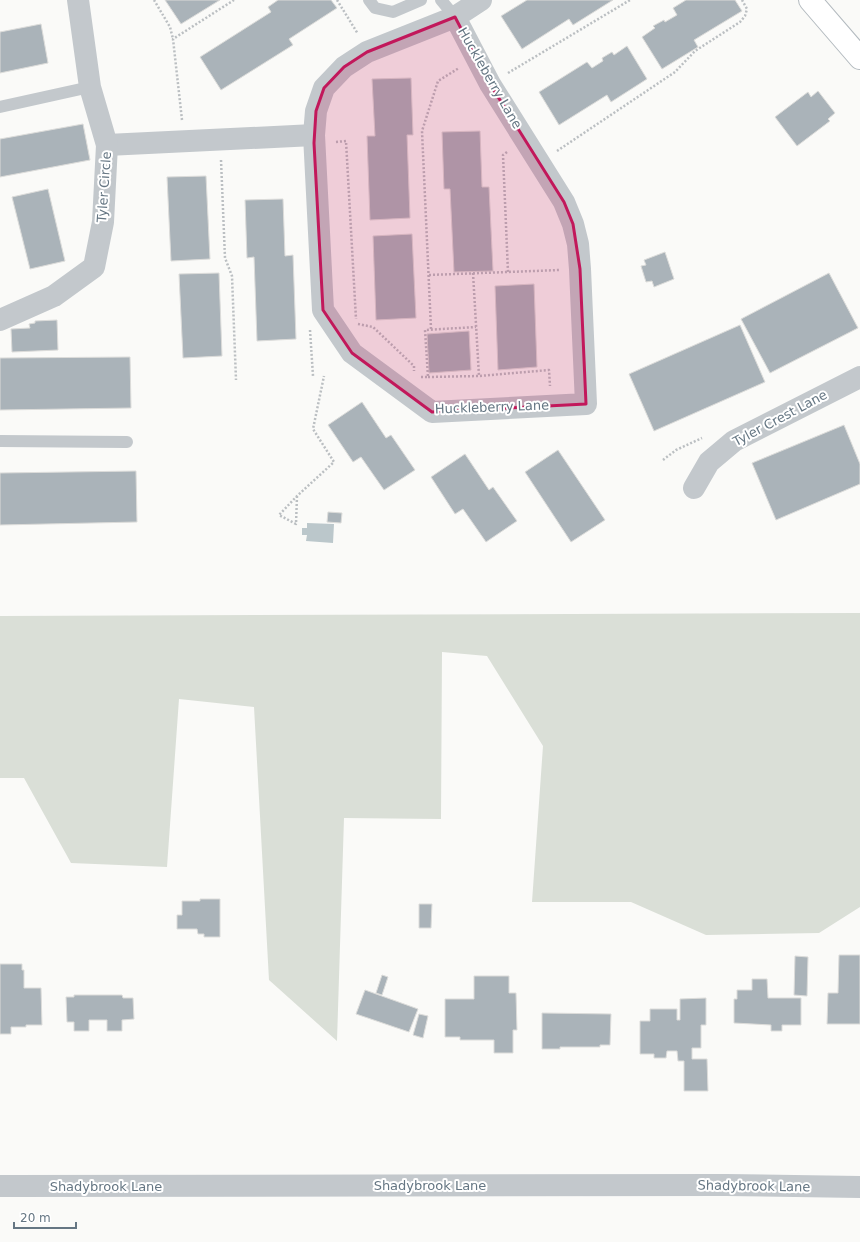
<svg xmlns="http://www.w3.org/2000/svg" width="860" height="1242" font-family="'DejaVu Sans',sans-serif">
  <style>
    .green { fill: #dadfd7 }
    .water { fill: #bbc7cb }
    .building { fill: #aab3b9; stroke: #dcdcda }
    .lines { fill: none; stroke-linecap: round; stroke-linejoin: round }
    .secondary-casing { stroke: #b3babf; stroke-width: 24 }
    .path { stroke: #bbbfc2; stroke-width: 2.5; stroke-dasharray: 2 2; stroke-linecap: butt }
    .lane { stroke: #c3c8cc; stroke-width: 12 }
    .street { stroke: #c3c8cc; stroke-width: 22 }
    .secondary { stroke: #fff; stroke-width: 22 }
    .marked { fill: #c2185b; fill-opacity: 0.2; stroke: #c2185b; stroke-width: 3; stroke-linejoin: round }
    .labels { text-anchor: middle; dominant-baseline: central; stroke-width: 4; stroke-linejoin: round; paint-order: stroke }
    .street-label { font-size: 13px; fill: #657683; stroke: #fff }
  </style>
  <rect width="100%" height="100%" fill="#fafaf8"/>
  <path class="green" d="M860 613V907L819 933 706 935 631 902H532L543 746 487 656 442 652 441 819 344 818 337 1041 269 980 254 707 179 699 167 867 71 863 24 778H0V616Z"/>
  <path class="water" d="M307 523 334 524 333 543 306 541 307 535H302V528H307Z"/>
  <g class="building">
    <path d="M165 0H220L181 24Z"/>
    <path d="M278 0H331L337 8 289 39 293 45 221 90 200 57 271 12 268 7Z"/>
    <path d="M527 0H613L573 25 569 19 522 49 501 16Z"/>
    <path d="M686 0H735L742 11 694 40 698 47 662 69 642 37 655 28 653 26 664 20 665 22 677 15 673 8Z"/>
    <path d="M41 24 48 63 0 73V32Z"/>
    <path d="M627 46 647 79 611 102 607 95 559 125 539 92 587 62 592 68 603 61 602 58 612 52 614 55Z"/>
    <path d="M411 78 413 135H407L410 218 370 220 367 136H375L372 79Z"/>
    <path d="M818 91 835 113 828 119 830 121 797 146 775 117 808 92 811 97Z"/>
    <path d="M83 124 90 160 0 177V139Z"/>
    <path d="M480 131 482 187H489L493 271 454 272 450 189H444L442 132Z"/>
    <path d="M206 176 210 259 171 261 167 177Z"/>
    <path d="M48 189 65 261 30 269 12 197Z"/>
    <path d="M283 199 285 256 293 255 296 339 257 341 254 257 247 258 245 200Z"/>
    <path d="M412 234 416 318 376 320 373 236Z"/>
    <path d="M665 252 674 279 654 287 652 281 646 282 641 266 646 265 644 260Z"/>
    <path d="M219 273 222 356 183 358 179 274Z"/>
    <path d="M829 273 858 328 770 373 741 319Z"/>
    <path d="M534 284 537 367 498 370 495 286Z"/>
    <path d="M57 320 58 350 12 352 11 329 30 328 29 324 35 323V321Z"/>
    <path d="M740 325 765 382 654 431 629 374Z"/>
    <path d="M469 331 471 370 429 373 427 334Z"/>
    <path d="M130 357 131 408 0 410V358Z"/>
    <path d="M362 402 386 438 391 435 415 470 384 490 361 457 353 462 328 425Z"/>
    <path d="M844 425 860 464V484L776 520 752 463Z"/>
    <path d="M558 450 605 520 571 542 525 472Z"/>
    <path d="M465 454 489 490 493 487 517 521 486 542 463 509 455 514 431 477Z"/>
    <path d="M136 471 137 522 0 525V473Z"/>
    <path d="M328 512 342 513 341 523 327 522Z"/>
    <path d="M200 899H220V937H204V934H198L197 929H177V915H182V901H200Z"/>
    <path d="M419 904H432L431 928H419Z"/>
    <path d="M839 955H860V1024H827L828 993H838Z"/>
    <path d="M795 956 808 957 807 996 794 995Z"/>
    <path d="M0 964H22V970H24V988H41L42 1025H26V1027H11V1034H0Z"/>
    <path d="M382 975 388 977 382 995 376 993Z"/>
    <path d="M474 976H509V993H516L517 1030H513V1053H494V1040H460V1037H445V999H474Z"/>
    <path d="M752 979H767L768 998H801V1025H782V1031H771V1025L734 1023V999H737V990H752Z"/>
    <path d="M365 990 418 1009 409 1032 356 1014Z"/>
    <path d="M74 995H122L123 998H133L134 1019 122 1020V1031H107V1020H89V1031H74V1022H67L66 997H74Z"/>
    <path d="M706 998V1025H701V1048H692V1059H707L708 1091H684V1061H678L677 1051H667L666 1058H654V1054H640V1021H650V1009H677V1020H680V999Z"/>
    <path d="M542 1013 611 1014 610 1045H600V1047H560V1049H542Z"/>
    <path d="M419 1014 428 1016 423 1038 413 1035Z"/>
  </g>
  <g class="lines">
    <g class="secondary-casing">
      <path id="secondary" d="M810 0 860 58"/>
    </g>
    <g class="path">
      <path d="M154 0 170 27 173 39"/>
      <path d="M337 0 358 34"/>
      <path d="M508 73 630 0"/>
      <path d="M182 120 173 39 234 0"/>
      <path d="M336 142 346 141 356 319"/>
      <path d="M557 151 675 72 695 51 740 22 745 16 747 9 742 0"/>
      <path d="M507 152 503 155 508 272"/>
      <path d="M221 160 225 258 232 276 236 380"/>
      <path d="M473 273 479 376"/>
      <path d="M429 275 560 270"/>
      <path d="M358 324 373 327 414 366V371"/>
      <path d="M431 329 422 131 438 81 459 68"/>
      <path d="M310 330 313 376"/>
      <path d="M421 377H428L425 330 476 327"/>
      <path d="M428 377 479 376 549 370 550 386"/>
      <path d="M663 460 676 450 702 438"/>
      <path d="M297 496 296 524 279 515 297 496 334 462 313 429 324 376"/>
    </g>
    <g class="lane">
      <path d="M369 0 375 8 393 12 421 0"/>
      <path d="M441 0 455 17"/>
      <path d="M0 107 90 87"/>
      <path d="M0 441 127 442"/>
    </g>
    <g class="street">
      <path d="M455 17 490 84 564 202 573 224 578 244 580 269 586 404 432 412 352 353 323 310 314 135 316 111 324 88 344 67 367 52 455 17 481 0"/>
      <path d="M107 145 314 135"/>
      <path d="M0 320 54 296 94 267 103 222 107 145 90 87 78 0"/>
      <path d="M694 488 709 462 734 441 860 377"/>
      <path d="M0 1186 726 1185 860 1187"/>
    </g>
    <use href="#secondary" class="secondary"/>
  </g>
  <path class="marked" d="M455 17 490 84 564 202 573 224 580 269 586 404 432 412 352 353 323 310 314 143 316 111 324 88 344 67 367 52Z"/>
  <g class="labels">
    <g class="street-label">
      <text transform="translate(490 78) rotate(60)">Huckleberry Lane</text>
      <text transform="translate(104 187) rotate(-86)">Tyler Circle</text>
      <text transform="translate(492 407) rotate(-2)">Huckleberry Lane</text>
      <text transform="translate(780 418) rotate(-28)">Tyler Crest Lane</text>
      <text x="430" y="1185">Shadybrook Lane</text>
      <text x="106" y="1186">Shadybrook Lane</text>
      <text transform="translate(754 1186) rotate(1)">Shadybrook Lane</text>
    </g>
  </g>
  <path d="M14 1222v6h62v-6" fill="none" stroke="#657683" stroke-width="2"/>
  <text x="20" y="1222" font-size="12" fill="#657683" stroke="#ffffff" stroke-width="3" paint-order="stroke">20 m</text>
</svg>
